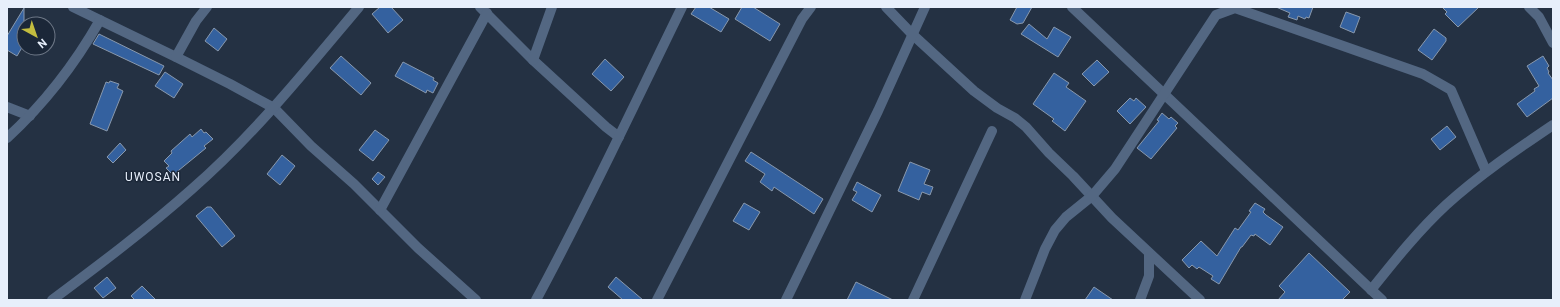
<svg xmlns="http://www.w3.org/2000/svg" width="1560" height="307" font-family="Roboto,sans-serif">
  <style>
    .building { fill: #34619f; stroke: #8898ad }
    .lines { fill: none; stroke-linecap: round; stroke-linejoin: round }
    .minor { stroke: #536782; stroke-width: 10 }
    .labels { text-anchor: middle; dominant-baseline: central; stroke-width: 3; stroke-linejoin: round; paint-order: stroke }
    .quarter-label { font-size: 12px; letter-spacing: 1px; fill: #e7effb; stroke: #1b2738 }
  </style>
  <rect width="100%" height="100%" fill="#243143"/>
  <g class="building">
    <path d="M380 7H391L403 20 388 33 372 14Z"/>
    <path d="M696 7H709L729 19 721 32 691 14Z"/>
    <path d="M742 7H753L780 24 770 41 735 19Z"/>
    <path d="M1017 7H1032L1023 23 1017 24 1010 20Z"/>
    <path d="M1276 7H1313L1309 18 1306 17 1305 19 1298 16 1297 20 1288 17 1290 13Z"/>
    <path d="M1442 7H1479L1458 27 1445 14 1447 12Z"/>
    <path d="M24 8V44L17 56 7 50V36Z"/>
    <path d="M1346 12 1360 17 1354 33 1340 27Z"/>
    <path d="M1029 24 1047 39 1054 27 1071 37 1058 57 1021 34Z"/>
    <path d="M214 28 227 39 218 51 205 41Z"/>
    <path d="M1434 29 1446 38V41L1432 60 1418 50Z"/>
    <path d="M99 34 164 66 159 75 93 44Z"/>
    <path d="M341 56 371 83 361 95 330 68Z"/>
    <path d="M1543 56 1549 66 1547 68 1549 72 1548 73 1553 80V98L1527 117 1517 104 1535 91 1534 89 1539 86 1527 66Z"/>
    <path d="M605 59 624 77 611 91 592 74Z"/>
    <path d="M1097 60 1109 72 1094 86 1082 74Z"/>
    <path d="M403 62 434 78 433 80 438 83 433 93 427 90 426 93 395 76Z"/>
    <path d="M165 72 183 84 174 98 155 86Z"/>
    <path d="M1054 73 1069 83 1066 87 1086 101 1065 131 1052 121 1054 119 1033 104Z"/>
    <path d="M110 81 119 84 117 88 123 91 107 131 90 124 106 82 109 83Z"/>
    <path d="M1130 98 1134 101 1136 98 1146 107 1130 124 1117 111Z"/>
    <path d="M1162 113 1169 119 1171 117 1178 123 1175 126 1177 128 1151 159 1137 148 1159 121 1157 120Z"/>
    <path d="M1447 126 1456 137 1440 150 1431 139Z"/>
    <path d="M201 129 204 133 206 132 213 139 204 146 206 148 173 175 166 168 169 166 164 161 172 153 171 151 190 134 192 137Z"/>
    <path d="M375 130 389 140 373 161 359 150Z"/>
    <path d="M120 143 126 150 113 163 107 157Z"/>
    <path d="M751 152 823 199 814 214 774 187 772 191 760 182 765 174 745 161Z"/>
    <path d="M282 155 295 166 280 185 267 174Z"/>
    <path d="M910 162 930 170 924 184 933 187 930 195 922 192 919 200 898 191Z"/>
    <path d="M378 172 385 177 378 185 372 179Z"/>
    <path d="M857 182 881 195 872 212 852 200 857 192 853 190Z"/>
    <path d="M744 203 760 212 749 230 733 221Z"/>
    <path d="M1255 203 1265 209 1263 212 1266 215 1283 227 1270 245 1255 234 1254 236 1251 235 1242 247H1241L1219 284 1211 279 1213 276 1199 267 1197 269 1192 265 1189 268 1182 260 1201 241 1217 256 1235 228 1238 230 1251 212 1249 211Z"/>
    <path d="M207 207H211L235 236 222 247 196 216Z"/>
    <path d="M1309 253 1350 292 1342 300H1278L1285 292 1279 286Z"/>
    <path d="M107 277 116 288 103 298 94 288Z"/>
    <path d="M616 277 643 300H623L608 287Z"/>
    <path d="M856 282 893 300H847Z"/>
    <path d="M142 286 156 300H135L131 296Z"/>
    <path d="M1094 287 1113 300H1085Z"/>
  </g>
  <g class="lines">
    <g class="minor">
      <path d="M73 7 176 57 230 84 274 108 311 146 354 184 418 248 476 300"/>
      <path d="M480 7 533 60 606 127 619 137"/>
      <path d="M886 7 912 34 974 91 997 108 1015 118 1026 127 1049 153 1073 176 1112 218 1200 300"/>
      <path d="M1072 7 1382 300"/>
      <path d="M1529 7 1539 17 1553 43"/>
      <path d="M176 57 196 21 207 7"/>
      <path d="M533 60 552 7"/>
      <path d="M7 107 30 116"/>
      <path d="M7 138C44 104 75 64 100 20"/>
      <path d="M380 210 487 13"/>
      <path d="M1371 290C1395 260 1418 231 1446 205 1479 175 1516 150 1553 125"/>
      <path d="M52 300C99 265 147 229 192 189 254 135 306 70 359 7"/>
      <path d="M536 300C588 204 634 105 682 7"/>
      <path d="M657 300 802 19 811 7"/>
      <path d="M786 300 878 111 925 7"/>
      <path d="M913 300 992 131"/>
      <path d="M1025 300 1045 249 1055 230 1066 217 1092 196 1115 169 1216 15 1235 8 1423 74 1451 90 1486 171"/>
      <path d="M1140 300 1149 276V253"/>
    </g>
  </g>
  <g class="labels">
    <g class="quarter-label">
      <text x="153" y="177">UWOSAN</text>
    </g>
  </g>
  <rect width="1560" height="307" fill="none" stroke="#e7effb" stroke-width="16"/>
  <g transform="translate(36 36) rotate(140)"><circle r="19" fill="#1b2738" stroke="#6d7786"/>
  <path d="M0-3L7 15L0 10L-7 15Z" fill="#c3bd3f"/>
  <text y="-6" font-size="11" font-weight="bold" text-anchor="middle" fill="#e7effb">N</text>
  </g>
</svg>
